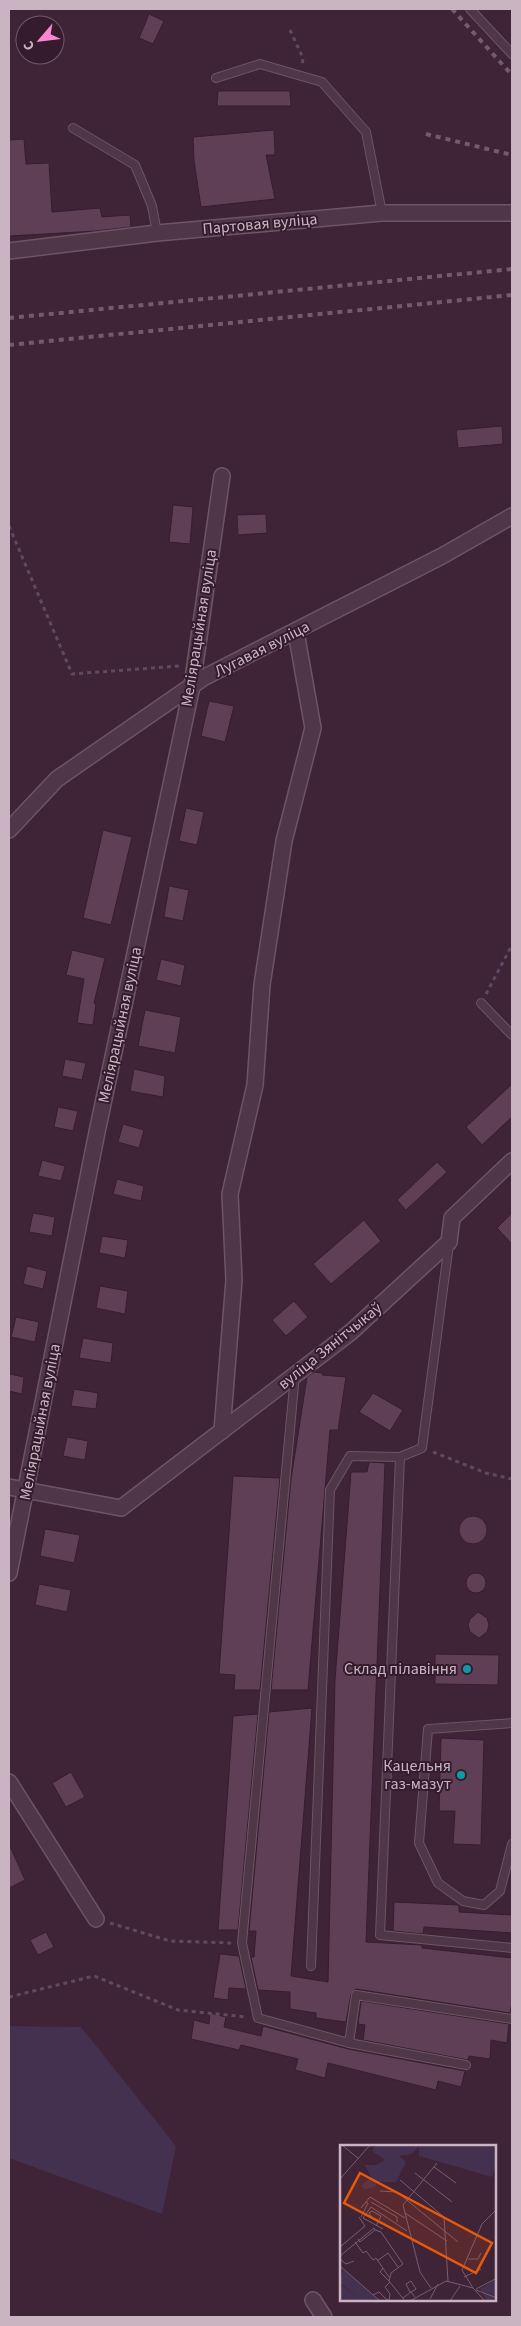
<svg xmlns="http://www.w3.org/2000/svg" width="521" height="2326" font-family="'Source Sans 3',sans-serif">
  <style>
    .green { fill: #44304f }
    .building { fill: #5f3f55; stroke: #361e2e }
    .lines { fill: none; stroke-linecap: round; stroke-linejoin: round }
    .lane-casing { stroke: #6d5565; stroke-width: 10 }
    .street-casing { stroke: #6d5565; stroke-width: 18 }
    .path { stroke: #604a63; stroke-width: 3; stroke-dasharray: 4 4; stroke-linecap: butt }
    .lane { stroke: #4f3747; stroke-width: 8 }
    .street { stroke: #4f3747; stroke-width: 15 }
    .rail { stroke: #76596c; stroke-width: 4; stroke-dasharray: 5 5; stroke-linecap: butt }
    .culture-dot { fill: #0f9aa8; stroke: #341c2c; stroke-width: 2 }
    .labels { text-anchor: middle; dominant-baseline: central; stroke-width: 4; stroke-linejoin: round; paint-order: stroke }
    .street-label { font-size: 16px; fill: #cab4c2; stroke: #341c2c }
    .poi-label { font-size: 16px; fill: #cab4c2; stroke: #341c2c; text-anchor: end }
    .inset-road { fill: none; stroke: #775d6e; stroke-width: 1 }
    .view { fill: #e8590c; fill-opacity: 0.15; stroke: #e8590c; stroke-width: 2.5 }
    .inset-edge { fill: none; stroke: #cab4c2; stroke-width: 2.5 }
  </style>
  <rect width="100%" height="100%" fill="#3f2336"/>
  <path class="green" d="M9 2026 81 2027 176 2146 162 2214 9 2158Z"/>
  <g class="building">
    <path d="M149 14 164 21 153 44 139 38Z"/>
    <path d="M218 91H290L291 106H217Z"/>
    <path d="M274 130 275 155H266L275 199 201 207 194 161 193 137Z"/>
    <path d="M24 139 26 164 49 163 52 212 100 208 102 217 130 215 131 227 96 231 9 236V140Z"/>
    <path d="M502 426 503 444 458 448 456 430Z"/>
    <path d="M173 505 193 507 190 544 169 542Z"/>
    <path d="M266 514 267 533 238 535 237 515Z"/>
    <path d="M209 701 234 706 225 742 201 736Z"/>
    <path d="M186 808 204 812 197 845 179 841Z"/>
    <path d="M103 830 132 837 111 925 83 918Z"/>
    <path d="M169 886 189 890 183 921 164 917Z"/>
    <path d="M72 950 105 958 94 1003 96 1004 93 1025 77 1023 84 979 66 975Z"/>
    <path d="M161 959 185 965 181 986 156 980Z"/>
    <path d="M145 1010 181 1017 175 1053 138 1046Z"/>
    <path d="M65 1059 86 1063 82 1080 62 1076Z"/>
    <path d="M134 1069 165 1076 163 1097 130 1091Z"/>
    <path d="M512 1084V1117L482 1145 466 1127Z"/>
    <path d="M58 1107 78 1111 73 1131 54 1127Z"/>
    <path d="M123 1124 144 1130 139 1148 118 1142Z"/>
    <path d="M42 1160 65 1166 61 1181 38 1176Z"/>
    <path d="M437 1162 447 1172 406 1210 397 1200Z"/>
    <path d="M117 1179 144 1186 141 1201 113 1194Z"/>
    <path d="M33 1213 55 1217 52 1236 29 1232Z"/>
    <path d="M512 1213V1244L497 1228Z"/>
    <path d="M364 1220 381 1241 331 1284 313 1264Z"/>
    <path d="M102 1236 128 1240 125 1258 99 1253Z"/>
    <path d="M27 1266 47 1271 43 1289 23 1284Z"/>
    <path d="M100 1286 128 1291 125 1314 96 1308Z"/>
    <path d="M294 1301 308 1317 286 1336 272 1320Z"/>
    <path d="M16 1317 39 1322 35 1342 11 1337Z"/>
    <path d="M83 1338 113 1343 111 1363 79 1358Z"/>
    <path d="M314 1372 323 1373 322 1375 346 1377 338 1430H330L308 1690H271L291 1479 307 1377Z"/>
    <path d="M9 1374 24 1377 22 1394 9 1391Z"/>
    <path d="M74 1389 98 1393 96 1409 71 1406Z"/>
    <path d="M373 1393 403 1410 390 1431 359 1412Z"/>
    <path d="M67 1437 88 1441 85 1460 63 1456Z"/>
    <path d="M369 1462 385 1463 366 1942 422 1945V1948L512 1958V2002L510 2013 356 1989 351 1994 346 2022 316 2018V2013L290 2009V1992L258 1990 251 1957H254L256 1931H249L269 1712 312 1708 291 1976 328 1982 335 1680 351 1472H367Z"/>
    <path d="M233 1476 280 1478 260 1690H234L235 1675 219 1674Z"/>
    <circle cx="473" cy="1530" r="14"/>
    <path d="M45 1529 80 1535 74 1563 40 1556Z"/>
    <circle cx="476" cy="1583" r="10"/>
    <path d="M39 1584 71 1590 67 1612 35 1605Z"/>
    <path d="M478 1612 487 1618 489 1625 487 1632 479 1638 470 1632 468 1625 470 1619Z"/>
    <path d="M435 1654 499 1655 498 1685 435 1684Z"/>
    <path d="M258 1714 238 1930H218L233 1716Z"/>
    <path d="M441 1738 484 1740 481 1845 453 1844 455 1811H439Z"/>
    <path d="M71 1772 85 1797 66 1807 52 1783Z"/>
    <path d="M9 1844 25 1880 9 1888Z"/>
    <path d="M394 1902 459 1905V1912L512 1915V1933L424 1927 423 1934 393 1931Z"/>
    <path d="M46 1932 54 1947 38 1955 30 1940Z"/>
    <path d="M220 1954 239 1956 246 1989 229 1988 228 2000 213 1998Z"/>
    <path d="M361 2001 509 2024 507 2043 491 2040 490 2059 469 2056 468 2060 363 2040 365 2025 358 2024Z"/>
    <path d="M210 2013 226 2017 224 2027 261 2036 263 2026 348 2049 465 2071 461 2087 438 2081 436 2090 328 2063 325 2078 295 2070 298 2059 241 2045 239 2050 191 2039 194 2020 209 2024Z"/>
  </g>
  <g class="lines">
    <g class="lane-casing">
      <g id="lane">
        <path d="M470 9 512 54"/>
        <path d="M216 78 260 64 322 82 366 132 382 213"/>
        <path d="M73 128 135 165 152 206 157 233"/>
        <path d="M481 1003 512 1035"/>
        <path d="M449 1244 422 1448 400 1457 380 1935 512 1948"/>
        <path d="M295 1375 242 1943 258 2018 349 2043 466 2065"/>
        <path d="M512 1723 428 1729 419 1843 438 1883 463 1901 484 1905 500 1891 512 1844"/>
        <path d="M311 1966 330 1490 350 1456 400 1457"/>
        <path d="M349 2043 356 1995 512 2019"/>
      </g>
    </g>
    <g class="street-casing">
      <g id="street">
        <path d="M9 251 157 233 382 213H512"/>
        <path d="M9 830 57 779 203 678 442 556 512 516"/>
        <path d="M222 1431 234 1280 230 1194 255 1085 262 985 284 841 313 728 296 632"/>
        <path d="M9 1487 121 1508 351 1332 449 1242 452 1218 512 1161"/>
        <path d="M9 1573 97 1132 192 686 222 476"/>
        <path d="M9 1782 96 1919"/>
        <path d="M313 2300 324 2317"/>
      </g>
    </g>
    <g class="path">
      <path d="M290 30 303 58 302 66"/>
      <path d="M9 526 72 674 179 666"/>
      <path d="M486 994 512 945"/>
      <path d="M433 1452 486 1473 512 1479"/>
      <path d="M110 1923 170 1941 231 1943"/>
      <path d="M9 1997 94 1976 178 2010 247 2017"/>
    </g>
    <use href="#lane" class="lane"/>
    <use href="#street" class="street"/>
    <g class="rail">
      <path d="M452 9 512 75"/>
      <path d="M426 134 512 155"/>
      <path d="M9 318 512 269"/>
      <path d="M9 345 512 295"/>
    </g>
  </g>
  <g class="culture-dot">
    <circle cx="467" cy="1669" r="5"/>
    <circle cx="461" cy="1775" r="5"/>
  </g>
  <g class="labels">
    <g class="street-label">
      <text transform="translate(260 224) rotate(-5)">Партовая вуліца</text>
      <text transform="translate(199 628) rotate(-81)">Меліярацыйная вуліца</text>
      <text transform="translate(262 649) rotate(-27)">Лугавая вуліца</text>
      <text transform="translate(120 1025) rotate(-78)">Меліярацыйная вуліца</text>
      <text transform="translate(330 1346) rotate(-39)">вуліца Зянітчыкаў</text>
      <text transform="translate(40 1422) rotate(-79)">Меліярацыйная вуліца</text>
    </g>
    <g class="poi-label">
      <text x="457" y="1669">Склад пілавіння</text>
      <text x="451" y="1766">Кацельня<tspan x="451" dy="18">газ-мазут</tspan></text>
    </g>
  </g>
  <g transform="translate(340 2145)">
    <rect width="156" height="156" fill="#3f2336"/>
    <path d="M35 0 79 1 72 9 59 11 66 17 56 37H37L35 42 25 44 21 41 31 32 25 20H36L45 15 32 6ZM79 0H156V21L152 32 79 11ZM3 124 39 156H0V139L20 154 0 138ZM156 134V154L147 156 140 144Z" fill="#44304f"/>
    <path class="inset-road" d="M2 0 19 14M94 22 116 38M75 28 112 57M0 34 30 0M60 35 104 72 108 136M40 46 57 47 118 97M31 57 57 72V77M21 63 30 52 65 73M65 68 107 96M21 72 28 58 26 57M32 72 29 68 32 66 41 71 36 81M43 84 23 73 31 62 67 86M35 85 41 87 63 119 51 128 49 136 65 156M18 94 20 97 35 85M15 97 23 108 26 106 33 115 36 113 49 132M0 102 25 81 19 72M0 111 34 83 35 85M0 114 6 119 14 116M128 114H138L141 108M37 116 48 108 58 122M0 121 40 156M43 123 40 127 49 136M124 132 141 124M91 143 80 127 63 60 97 18M133 143 122 125 142 79 157 64M136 144 157 133M136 145 157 153M33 150 39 147 47 155 57 156M63 153 71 147 76 144 71 136 66 139 70 147H71L75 152M90 154 98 139M49 155 50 149 45 142 50 137M70 156 106 136 133 143 145 156M110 156 120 141"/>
    <path class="view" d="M20 28 152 98 136 128 4 58Z"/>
    <rect width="156" height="156" class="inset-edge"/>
  </g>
  <rect width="521" height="2326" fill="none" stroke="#cab4c2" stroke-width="20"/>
  <g transform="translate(40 40) rotate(242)"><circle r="24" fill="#341c2c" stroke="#705968"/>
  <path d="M0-4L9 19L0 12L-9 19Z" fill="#fc86d1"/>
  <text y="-8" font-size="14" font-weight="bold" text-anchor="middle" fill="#cab4c2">С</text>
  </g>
</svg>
